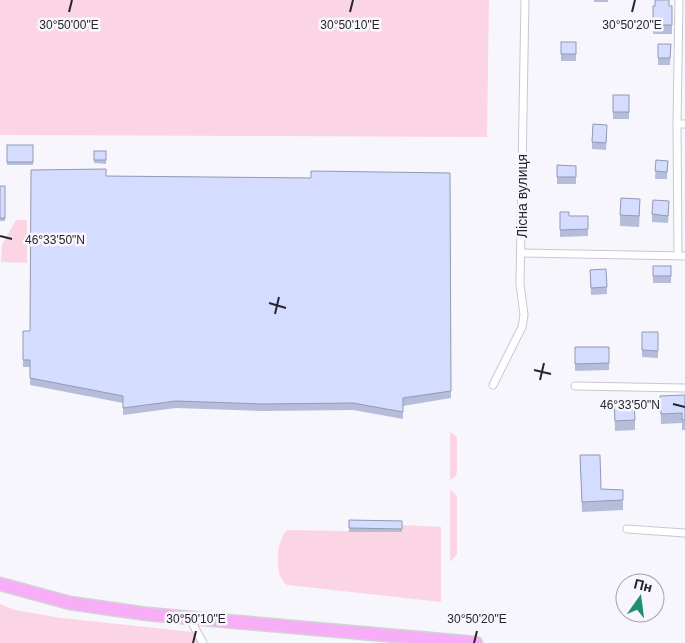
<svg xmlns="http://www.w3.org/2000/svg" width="685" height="643" font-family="Arial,sans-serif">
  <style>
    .green { fill: #fcd5e4 }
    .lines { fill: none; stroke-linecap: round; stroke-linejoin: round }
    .street-casing { stroke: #cbc5d6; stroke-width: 9 }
    .highway-casing { stroke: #d4d3d5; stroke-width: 15 }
    .street { stroke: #fff; stroke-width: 7 }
    .highway { stroke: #f8aef6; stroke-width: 12 }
    .wall { fill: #b6bddb }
    .building { fill: #d4dcff; stroke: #949ab2 }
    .ticks { fill: none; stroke: #27252c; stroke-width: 2 }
    .labels { text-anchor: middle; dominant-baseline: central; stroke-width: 5; stroke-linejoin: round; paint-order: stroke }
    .street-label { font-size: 14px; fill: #27252c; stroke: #f8f6fd }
    .ticks-label { font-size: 12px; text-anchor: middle; fill: #27252c; stroke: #f8f6fd; stroke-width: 5; stroke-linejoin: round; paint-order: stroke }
  </style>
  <rect width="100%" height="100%" fill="#f8f6fd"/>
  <g class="green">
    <path d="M0 0H489L487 137 0 135Z"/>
    <path d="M16 220H27V263L1 262 2 245Z"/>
    <path d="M450 432 456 436 457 439V471L456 476 450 480Z"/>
    <path d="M450 489 457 496V554L450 562Z"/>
    <path d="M402 525 441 527V602L287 585C273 576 276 541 287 530L402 532Z"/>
    <path d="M0 604 15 610 62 618 193 632 200 643H0Z"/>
  </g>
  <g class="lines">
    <g class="street-casing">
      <g id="street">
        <path d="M677 124H685"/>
        <path d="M523 253 685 256"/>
        <path d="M678 255 677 124 679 0"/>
        <path d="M493 385 522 327 524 315 520 284 525 0"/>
        <path d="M575 386 685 388"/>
        <path d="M627 529 685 533"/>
        <path d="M190 619 203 643"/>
      </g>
    </g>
    <g class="highway-casing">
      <path id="highway" d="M0 584 70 603 147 614 476 643"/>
    </g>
    <use href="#street" class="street"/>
    <use href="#highway" class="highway"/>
  </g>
  <g class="wall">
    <rect x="594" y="0" width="14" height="2"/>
    <rect x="653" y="6" width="19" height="28"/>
    <rect x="561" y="42" width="15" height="19"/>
    <path d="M658 44H671L670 65H658Z"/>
    <rect x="613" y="95" width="16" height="24"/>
    <path d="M607 132 606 150 592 149V142Z"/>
    <rect x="7" y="145" width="26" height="20"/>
    <path d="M94 151H106V164L94 163Z"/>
    <path d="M656 160 668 161 667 179H655Z"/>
    <path d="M557 165 576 166V184H557Z"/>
    <path d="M450 173 451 398 403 406V419L353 410 263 411 176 408 123 415V403L30 385V367H23V331H30L106 176 311 178Z"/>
    <rect x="0" y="186" width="5" height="35"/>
    <path d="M669 208 668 223 652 222V214Z"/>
    <path d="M640 209 639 227 620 226V215Z"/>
    <path d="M560 212 569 216H588V236L560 237Z"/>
    <rect x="653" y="266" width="18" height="17"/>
    <path d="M606 269 607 294 591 295 590 270Z"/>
    <path d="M642 332H658V358L642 357Z"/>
    <path d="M575 347H609V370L575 371Z"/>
    <path d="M685 395V430H682V423L661 424 660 396Z"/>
    <path d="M614 401 635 420V430L615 431Z"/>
    <path d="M580 455 601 489 623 490V510L582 512Z"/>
    <path d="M349 520 402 521V532H349Z"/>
  </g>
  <g class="building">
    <path d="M655 0H669V6H672V25H653V6H655Z"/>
    <rect x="561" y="42" width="15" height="12"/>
    <path d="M658 44H671L670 58H658Z"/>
    <rect x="613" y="95" width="16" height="17"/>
    <path d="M593 124 607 125 606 143 592 142Z"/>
    <rect x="7" y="145" width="26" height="17"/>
    <rect x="94" y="151" width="12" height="9"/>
    <path d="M656 160 668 161 667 172 655 171Z"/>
    <path d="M557 165 576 166V177H557Z"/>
    <path d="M106 169V176L311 178V171L450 173 451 391 403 398V412L353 403 263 404 176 401 123 408V396L30 378V360H23V331H30L31 170Z"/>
    <rect x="0" y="186" width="5" height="32"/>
    <path d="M621 198 640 199 639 216 620 215Z"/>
    <path d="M653 200 669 201 668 216 652 214Z"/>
    <path d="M560 212H569V216H588V229L560 230Z"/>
    <rect x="653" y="266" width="18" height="10"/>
    <path d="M606 269 607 287 591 288 590 270Z"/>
    <path d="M642 332H658V351L642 350Z"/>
    <path d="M575 347H609V363L575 364Z"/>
    <path d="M685 395V420H682V413L661 414 660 396Z"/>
    <path d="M634 400 635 420 615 421 614 401Z"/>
    <path d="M580 455H600L601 489 623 490V500L582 502Z"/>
    <path d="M349 520 402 521V529L349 528Z"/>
  </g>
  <path class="ticks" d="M69 12 72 0M350 12 353 0M632 12 635 0M0 236 12 239M269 303 286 308M275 314 279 297M534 370 551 374M540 380 544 363M673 404 685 407M193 643 196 631M474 643 477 631"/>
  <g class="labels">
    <g class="street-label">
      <text transform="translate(522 196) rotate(-90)">Лісна вулиця</text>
    </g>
  </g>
  <g class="ticks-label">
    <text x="632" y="29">30°50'20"E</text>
    <text x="69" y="29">30°50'00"E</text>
    <text x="350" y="29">30°50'10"E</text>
    <text x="55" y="244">46°33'50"N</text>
    <text x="630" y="409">46°33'50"N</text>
    <text x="196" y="623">30°50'10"E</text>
    <text x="477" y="623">30°50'20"E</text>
  </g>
  <g transform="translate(640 598) rotate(14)"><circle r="24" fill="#f8f6fd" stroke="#a4a2a9"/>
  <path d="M0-4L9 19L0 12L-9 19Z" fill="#1d9072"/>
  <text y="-8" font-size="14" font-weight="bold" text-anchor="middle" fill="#27252c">Пн</text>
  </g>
</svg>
